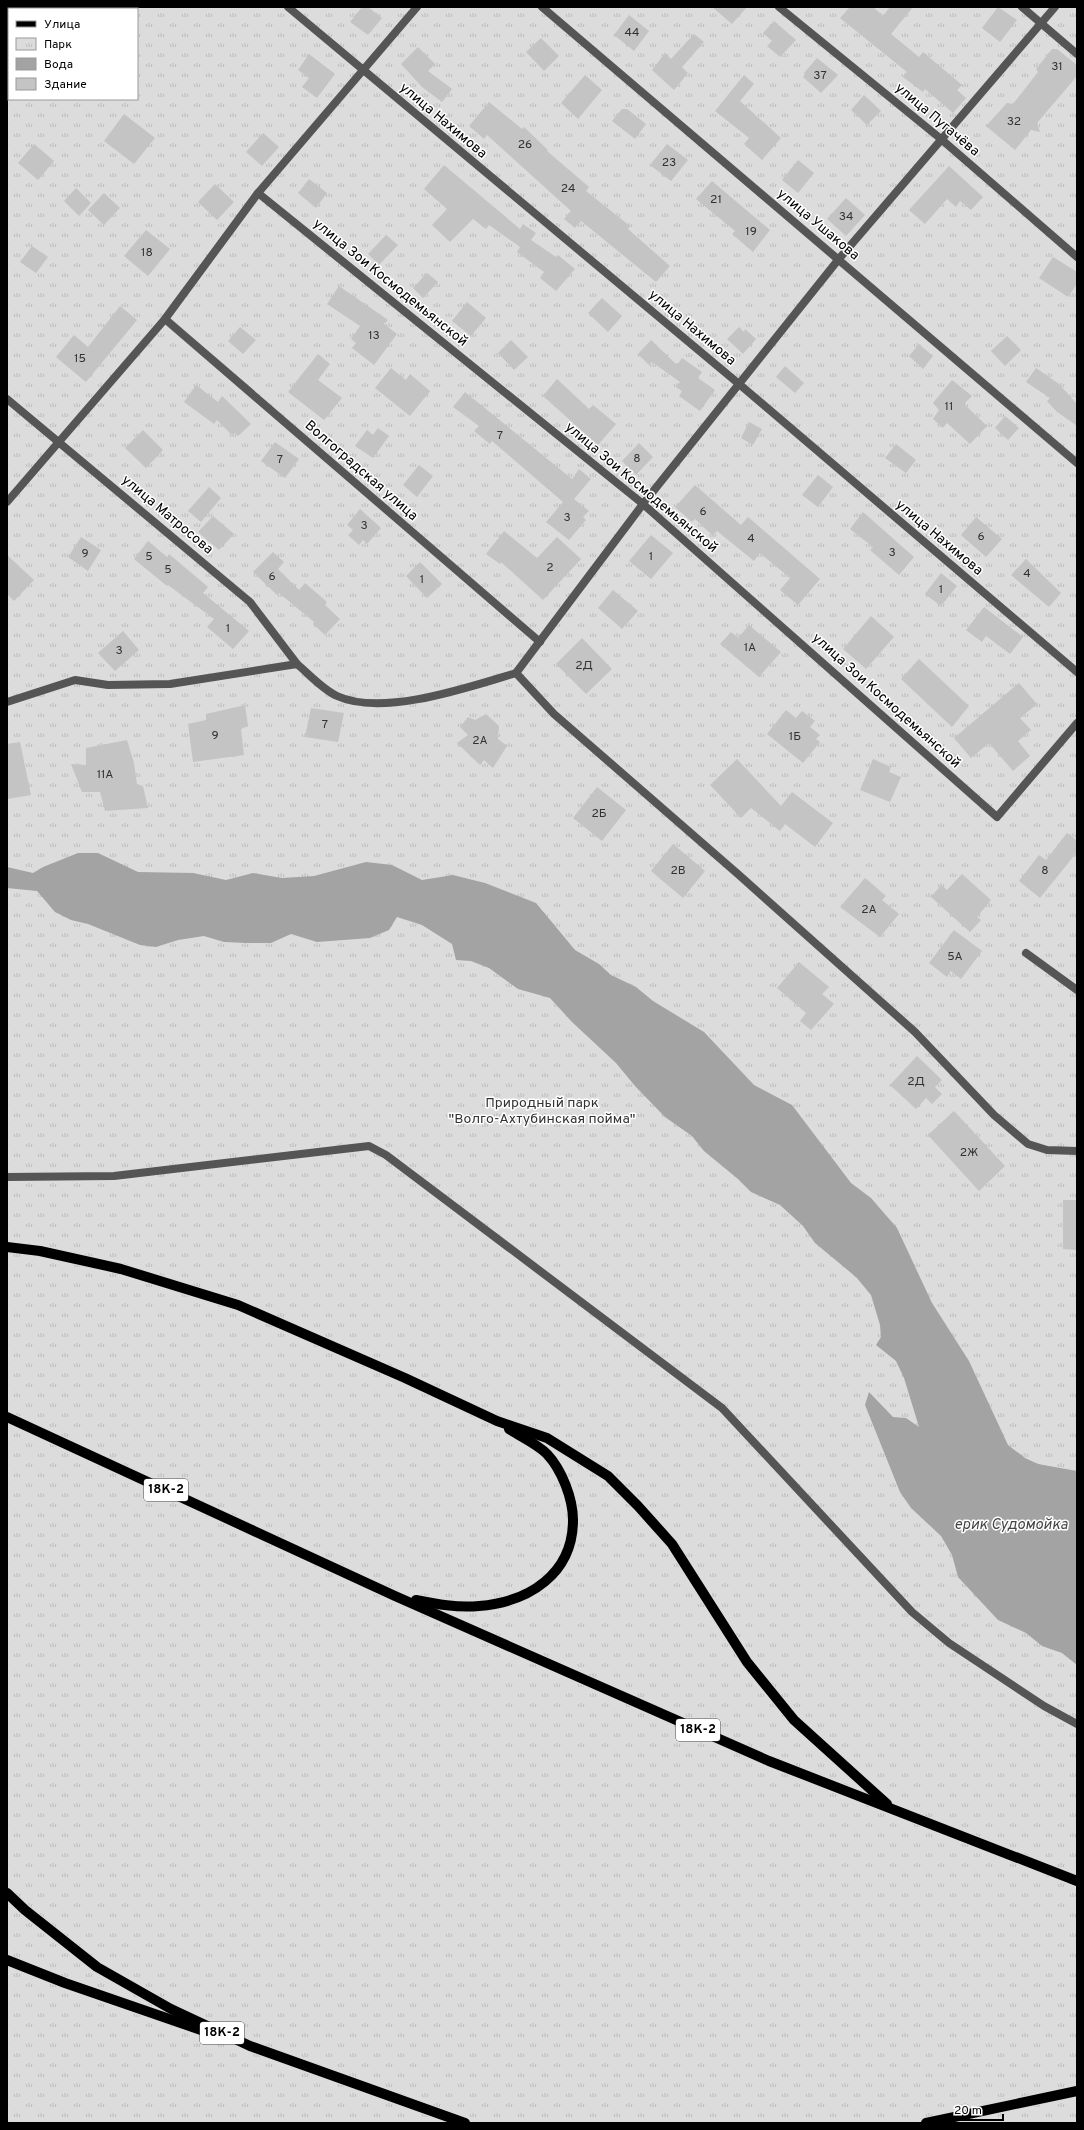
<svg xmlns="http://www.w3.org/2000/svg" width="1084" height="2130" font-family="Overpass,sans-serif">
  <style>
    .park { fill: url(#park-tufts); fill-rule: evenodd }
    .water { fill: #a3a3a3 }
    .building { fill: #c4c4c4 }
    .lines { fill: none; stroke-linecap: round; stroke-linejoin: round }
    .primary-casing { stroke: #dbdbdb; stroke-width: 12 }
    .lane { stroke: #555; stroke-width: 8 }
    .street { stroke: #555; stroke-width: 8 }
    .primary { stroke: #000; stroke-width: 10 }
    .labels { text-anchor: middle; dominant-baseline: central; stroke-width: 3; stroke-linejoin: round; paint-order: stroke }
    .number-label { font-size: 12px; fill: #313131 }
    .shield { fill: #fff; stroke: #4c4c4c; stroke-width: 1 }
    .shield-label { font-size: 13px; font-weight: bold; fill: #000 }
    .street-label { font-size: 14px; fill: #000; stroke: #fff }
    .park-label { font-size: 14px; fill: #333; stroke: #fff }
    .water-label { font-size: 15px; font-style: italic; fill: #444; stroke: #fff }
  </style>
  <defs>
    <pattern id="park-tufts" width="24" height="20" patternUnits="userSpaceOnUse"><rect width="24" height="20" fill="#dcdcdc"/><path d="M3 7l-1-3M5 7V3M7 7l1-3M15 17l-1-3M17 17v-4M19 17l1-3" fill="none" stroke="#bbb"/></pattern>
  </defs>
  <rect width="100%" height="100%" fill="#fff"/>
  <path class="park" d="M7 7H1077V2123H7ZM9 9H137V99H9Z"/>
  <path class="water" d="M78 853H98L138 872 193 873 226 880 253 873 282 878 314 876 366 862 392 865 422 880 453 875 485 883 536 903 575 950 599 964 611 975 636 987 653 1001 704 1032 754 1085 792 1105 851 1183 871 1198 897 1228 932 1303 969 1361 1008 1445 1025 1458 1038 1464 1077 1471V1665L1062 1653 1042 1646 1026 1633 998 1620 958 1577 952 1555 941 1536 911 1508 900 1492 865 1405 869 1392 893 1417 906 1418 919 1427 904 1378 896 1361 876 1345 881 1337 880 1325 871 1295 856 1277 815 1243 803 1226 780 1205 751 1192 738 1179 704 1151 692 1136 665 1117 635 1086 616 1063 572 1022 550 998 518 989 489 968 471 961 456 960 452 944 422 925 397 917 389 930 370 938 317 942 291 934 271 943H246L224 942 204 936 178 940 156 947 140 945 88 924 71 920 55 912 37 891 7 888V867L33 873 43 867Z"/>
  <g class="building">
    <path d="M362 7H368L382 18 368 35 350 22Z"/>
    <path d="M712 7H747L732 24Z"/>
    <path d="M850 7H873L883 16 890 7H913L891 34 919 57 923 52 962 85 957 90 966 98 953 113 925 89 923 92 903 77 907 72 840 18Z"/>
    <path d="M998 7 1017 20 1000 42 982 28Z"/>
    <path d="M629 15 649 31 634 51 614 35Z"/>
    <path d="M774 21 796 40 780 57 767 46 772 41 763 33Z"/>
    <path d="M694 34 704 42 682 67 688 73 674 90 652 70 665 53 671 59Z"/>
    <path d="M541 38 559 56 544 71 526 52Z"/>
    <path d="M418 47 435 64 428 71 452 89 442 102 422 87 401 64Z"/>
    <path d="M1052 49H1057L1077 65V76L1037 123 1040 132 1031 130 1015 150 986 126 1007 103 1013 104 1038 72 1036 69Z"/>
    <path d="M309 54 335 74 317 98 302 87 309 78 298 70Z"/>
    <path d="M817 58 838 75 821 93 803 77 805 74 804 73Z"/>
    <path d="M585 75 602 90 578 119 561 103Z"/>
    <path d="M744 75 754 84 740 101 781 138 762 160 744 144 749 138 715 111Z"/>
    <path d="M864 95 881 111 867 125 851 110Z"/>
    <path d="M489 102 522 129 524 127 548 150 547 151 589 187 586 191 630 226 628 229 670 266 656 282 581 221 575 228 564 219 571 211 487 135 484 139 469 126Z"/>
    <path d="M622 109H627L646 124 635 139 612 121Z"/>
    <path d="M124 114 155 138 134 164 104 141Z"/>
    <path d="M263 133 279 147 262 166 246 152Z"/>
    <path d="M34 144 54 161 38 180 18 163Z"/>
    <path d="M667 144 688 160 671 181 650 165Z"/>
    <path d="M798 160 814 173 798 193 782 180Z"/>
    <path d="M444 165 520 229 523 224 536 233 531 240 556 257 558 255 575 269 556 291 540 278 544 272 517 252 520 247 489 225 486 229 473 219 450 242 432 225 447 209 424 189Z"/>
    <path d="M949 166 983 197 971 210 960 201 956 207 947 199 925 224 909 210Z"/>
    <path d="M309 179 327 193 316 208 298 193Z"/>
    <path d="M712 181 770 230 753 252 732 234 735 231 696 199Z"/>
    <path d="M215 184 234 202 217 220 198 202Z"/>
    <path d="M76 188 91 203 79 216 64 201Z"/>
    <path d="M104 193 120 208 104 225 88 210Z"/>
    <path d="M846 198 865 215 846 236 827 219Z"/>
    <path d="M146 230 170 249 148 276 124 256Z"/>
    <path d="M386 235 398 245 379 265 368 254Z"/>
    <path d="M32 246 48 257 36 273 20 262Z"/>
    <path d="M1053 257 1077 272V284L1068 297 1039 278Z"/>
    <path d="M427 273 438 282 423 298 413 288Z"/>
    <path d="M339 286 388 320 384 324 397 334 374 365 352 348 356 343 351 339 360 326 327 304Z"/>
    <path d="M602 298 622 316 608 332 588 313Z"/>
    <path d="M467 302 486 318 471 336 452 321Z"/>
    <path d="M120 306 137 320 86 382 56 357 74 335 88 347Z"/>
    <path d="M240 327 256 340 243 354 228 341Z"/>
    <path d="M739 327 744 332 745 329 756 339 743 354 727 339Z"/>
    <path d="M1007 336 1021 350 1005 366 991 351Z"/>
    <path d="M511 340 528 357 514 370 498 353Z"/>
    <path d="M651 340 677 365 682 358 702 372 698 378 715 390 700 411 679 396 682 391 676 387 680 382 652 362 649 365 638 354Z"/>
    <path d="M919 344 933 356 923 369 909 356Z"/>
    <path d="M318 354 330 364 318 380 342 398 324 420 288 392Z"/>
    <path d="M785 366 804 383 795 393 776 377Z"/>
    <path d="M391 368 406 380 410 374 430 391 410 416 375 388Z"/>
    <path d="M1036 368 1059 384 1077 404V426L1056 411 1047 401 1050 398 1026 382Z"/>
    <path d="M557 379 589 409 593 405 616 424 598 445 543 396Z"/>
    <path d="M952 380 972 396 964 404 987 426 970 444 947 423 943 428 933 419 939 410 933 403Z"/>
    <path d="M196 385 218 402 222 396 251 424 238 436 235 433 232 435 217 420 214 424 184 402Z"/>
    <path d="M465 392 572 479 579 469 591 479 574 499 589 511 583 517 586 520 569 540 546 522 563 502 492 441 490 444 474 431 479 426 453 407Z"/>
    <path d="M1005 416 1019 428 1008 440 995 428Z"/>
    <path d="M749 422 762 429 753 445 741 438Z"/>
    <path d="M378 428 389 436 373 458 355 446 367 430 373 435Z"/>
    <path d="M143 430 163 450 146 468 125 448Z"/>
    <path d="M275 442 299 459 285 478 261 461Z"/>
    <path d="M639 443 653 457 636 475 622 461Z"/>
    <path d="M896 444 916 460 906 473 885 458Z"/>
    <path d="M419 465 433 476 417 497 403 485Z"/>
    <path d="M818 475 833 487 818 507 802 495Z"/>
    <path d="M695 485 741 525 748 517 820 579 798 605 780 590 790 578 760 553 754 561 717 531 713 536 695 519 692 522 675 507Z"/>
    <path d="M209 487 221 498 201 522 188 511Z"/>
    <path d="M360 509 381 528 367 544 363 540 359 545 348 535 353 530 347 525Z"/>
    <path d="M863 512 914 557 899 575 870 550 873 547 850 529Z"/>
    <path d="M213 516 234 534 219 550 198 532Z"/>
    <path d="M976 517 1002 539 986 557 961 535Z"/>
    <path d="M504 531 537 558 557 537 581 559 543 600 501 562 500 564 486 554Z"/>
    <path d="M651 535 673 553 651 579 629 561Z"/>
    <path d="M81 537 101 550 88 571 68 557Z"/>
    <path d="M148 541 167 557 169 554 208 587 203 593 249 631 233 649 207 627 214 619 168 585 167 586 134 559Z"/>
    <path d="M273 552 284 562 278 569 299 590 305 583 327 602 325 605 340 619 325 635 313 624 314 622 279 593 277 595 253 572Z"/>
    <path d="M7 555 34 580 14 601 7 594Z"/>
    <path d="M1026 559 1061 593 1049 607 1011 575Z"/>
    <path d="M420 562 442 584 427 598 406 576Z"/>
    <path d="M941 573 957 586 941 606 925 594Z"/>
    <path d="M613 590 638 611 622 629 598 608Z"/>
    <path d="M984 607 1023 637 1010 654 986 636 982 642 966 630Z"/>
    <path d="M871 616 894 637 866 669 843 649Z"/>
    <path d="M749 625 781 652 759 677 720 644 731 632 738 638Z"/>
    <path d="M123 631 139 650 115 671 98 653Z"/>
    <path d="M582 638 612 669 586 694 556 664Z"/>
    <path d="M919 659 969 706 952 727 901 679Z"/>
    <path d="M1019 683 1037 704 1020 718 1031 730 1018 741 1030 756 1013 771 989 743 971 758 954 738Z"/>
    <path d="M245 705 248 726 241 729 244 755 193 762 188 724 206 720V714Z"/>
    <path d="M311 708 344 713 338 742 305 737Z"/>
    <path d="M786 710 796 718 802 711 815 721 810 727 820 735 816 739 820 742 803 763 767 734Z"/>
    <path d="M486 714 499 726 498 739 507 746 493 768 484 760 480 765 457 743 468 735 460 727 468 717 475 720Z"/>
    <path d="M127 740 134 763 137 784 143 786 148 808 105 811 100 792H82L71 764 86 765V748Z"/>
    <path d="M20 742 31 795 7 799V744Z"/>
    <path d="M737 759 781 806 792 792 833 823 815 847 785 824 780 831 751 808 741 818 710 785Z"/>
    <path d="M873 759 891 767 889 772 901 777 890 802 860 790Z"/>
    <path d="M597 787 626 810 602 841 573 818Z"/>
    <path d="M1067 833 1077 841V852L1040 898 1019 881 1039 855 1046 860Z"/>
    <path d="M673 844 705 871 683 898 651 871Z"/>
    <path d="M962 874 991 900 977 917 981 920 970 932 931 897 941 885 947 890Z"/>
    <path d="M865 878 886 896 882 900 899 914 880 937 840 907Z"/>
    <path d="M954 930 982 951 961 979 951 971 947 977 929 963Z"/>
    <path d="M799 962 829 987 822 994 834 1004 811 1030 800 1021 806 1013 777 988Z"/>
    <path d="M917 1056 942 1080 935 1087 942 1094 932 1104 926 1098 916 1109 890 1085Z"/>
    <path d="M954 1111 1005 1166 979 1191 928 1135Z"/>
    <path d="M1063 1200H1077V1250L1063 1249Z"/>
  </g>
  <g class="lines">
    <g class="primary-casing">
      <g id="primary">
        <path d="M7 1247 40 1251 121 1269 238 1305 405 1378 497 1421 547 1438 608 1476 638 1506 672 1544 747 1662 794 1720 887 1804"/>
        <path d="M7 1417 395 1596 769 1761 1077 1881"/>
        <path d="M416 1600C436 1604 457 1608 479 1606 529 1602 573 1574 573 1520 573 1499 562 1470 547 1454 537 1444 521 1437 509 1429"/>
        <path d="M7 1893 25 1910 97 1967 171 2009 250 2046 465 2123"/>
        <path d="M7 1960 65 1983 201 2030"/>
        <path d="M926 2123 1077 2091"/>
      </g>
    </g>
    <path class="lane" d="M7 1177 114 1176 369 1146 386 1155 722 1408 912 1612 949 1643 1044 1706 1077 1724"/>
    <g class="street">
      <path d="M288 7 739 384 1077 672"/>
      <path d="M542 7 1077 463"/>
      <path d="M779 7 941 139 1077 257"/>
      <path d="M1022 7 1077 54"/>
      <path d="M258 193 643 504 997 817 1077 723"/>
      <path d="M165 319 540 642"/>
      <path d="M7 399 250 602 297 664"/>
      <path d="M7 502 165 319 258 193 417 7"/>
      <path d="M516 673 643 504 838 260 1055 7"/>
      <path d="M7 702 75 680 108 685 170 684 297 664C309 674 322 689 337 696 383 717 469 687 516 673L554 714 739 875 915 1032 994 1115 1028 1144 1047 1150 1077 1151"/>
      <path d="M1026 953 1077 990"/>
    </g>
    <use href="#primary" class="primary"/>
  </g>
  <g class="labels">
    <g class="number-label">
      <text x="632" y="33">44</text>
      <text x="1057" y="67">31</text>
      <text x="820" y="76">37</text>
      <text x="1014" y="122">32</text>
      <text x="525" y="145">26</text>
      <text x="669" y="163">23</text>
      <text x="568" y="189">24</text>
      <text x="716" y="200">21</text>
      <text x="846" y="217">34</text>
      <text x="751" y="232">19</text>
      <text x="147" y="253">18</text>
      <text x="374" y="336">13</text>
      <text x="80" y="359">15</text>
      <text x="949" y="407">11</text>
      <text x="500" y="436">7</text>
      <text x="637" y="459">8</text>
      <text x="280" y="460">7</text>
      <text x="703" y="512">6</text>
      <text x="567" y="518">3</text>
      <text x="364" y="526">3</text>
      <text x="981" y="537">6</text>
      <text x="751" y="539">4</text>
      <text x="892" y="553">3</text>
      <text x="85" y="554">9</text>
      <text x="149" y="557">5</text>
      <text x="651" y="557">1</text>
      <text x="550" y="568">2</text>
      <text x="168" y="570">5</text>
      <text x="1027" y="574">4</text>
      <text x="272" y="577">6</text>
      <text x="422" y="580">1</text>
      <text x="941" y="590">1</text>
      <text x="228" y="629">1</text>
      <text x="750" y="648">1А</text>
      <text x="119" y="651">3</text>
      <text x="584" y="666">2Д</text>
      <text x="325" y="725">7</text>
      <text x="215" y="736">9</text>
      <text x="795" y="737">1Б</text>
      <text x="480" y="741">2А</text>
      <text x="105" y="775">11А</text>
      <text x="599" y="814">2Б</text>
      <text x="678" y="871">2В</text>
      <text x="1045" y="871">8</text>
      <text x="869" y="910">2А</text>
      <text x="955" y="957">5А</text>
      <text x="916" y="1082">2Д</text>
      <text x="969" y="1153">2Ж</text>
    </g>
    <g class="shield">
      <rect x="144" y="1479" width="44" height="22" rx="3"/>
      <rect x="676" y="1719" width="44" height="22" rx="3"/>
      <rect x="200" y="2022" width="44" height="22" rx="3"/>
    </g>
    <g class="shield-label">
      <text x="166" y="1490">18К-2</text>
      <text x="698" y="1730">18К-2</text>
      <text x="222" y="2033">18К-2</text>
    </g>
    <g class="street-label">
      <text transform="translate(937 120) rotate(40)">улица Пугачёва</text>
      <text transform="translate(443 121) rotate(40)">улица Нахимова</text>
      <text transform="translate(818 225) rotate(40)">улица Ушакова</text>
      <text transform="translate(390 283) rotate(39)">улица Зои Космодемьянской</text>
      <text transform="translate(692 328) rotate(40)">улица Нахимова</text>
      <text transform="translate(361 471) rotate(41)">Волгоградская улица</text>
      <text transform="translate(641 488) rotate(40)">улица Зои Космодемьянской</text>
      <text transform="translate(167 515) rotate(40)">улица Матросова</text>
      <text transform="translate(939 538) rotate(40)">улица Нахимова</text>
      <text transform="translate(886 701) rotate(42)">улица Зои Космодемьянской</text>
    </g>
    <g class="park-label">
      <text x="542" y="1103">Природный парк<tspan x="542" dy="16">"Волго-Ахтубинская пойма"</tspan></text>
    </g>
    <g class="water-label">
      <text x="1011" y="1525">ерик Судомойка</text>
    </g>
  </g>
  <rect width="1084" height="2130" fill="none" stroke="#000000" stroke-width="16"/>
  <rect x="8" y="8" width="130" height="92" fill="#ffffff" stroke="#999999"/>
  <rect x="16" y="21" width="20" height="6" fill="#000000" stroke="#999999"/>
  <text x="44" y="28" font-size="12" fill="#000000">Улица</text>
  <rect x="16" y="38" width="20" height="12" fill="url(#park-tufts)" stroke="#999999"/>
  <text x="44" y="48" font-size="12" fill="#000000">Парк</text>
  <rect x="16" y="58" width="20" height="12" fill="#a3a3a3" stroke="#999999"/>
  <text x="44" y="68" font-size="12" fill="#000000">Вода</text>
  <rect x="16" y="78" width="20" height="12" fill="#c4c4c4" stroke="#999999"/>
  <text x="44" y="88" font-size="12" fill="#000000">Здание</text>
  <path d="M948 2114v6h55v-6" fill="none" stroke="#000000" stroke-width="2"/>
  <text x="954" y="2114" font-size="12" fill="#000000" stroke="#ffffff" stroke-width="3" paint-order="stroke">20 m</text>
</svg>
